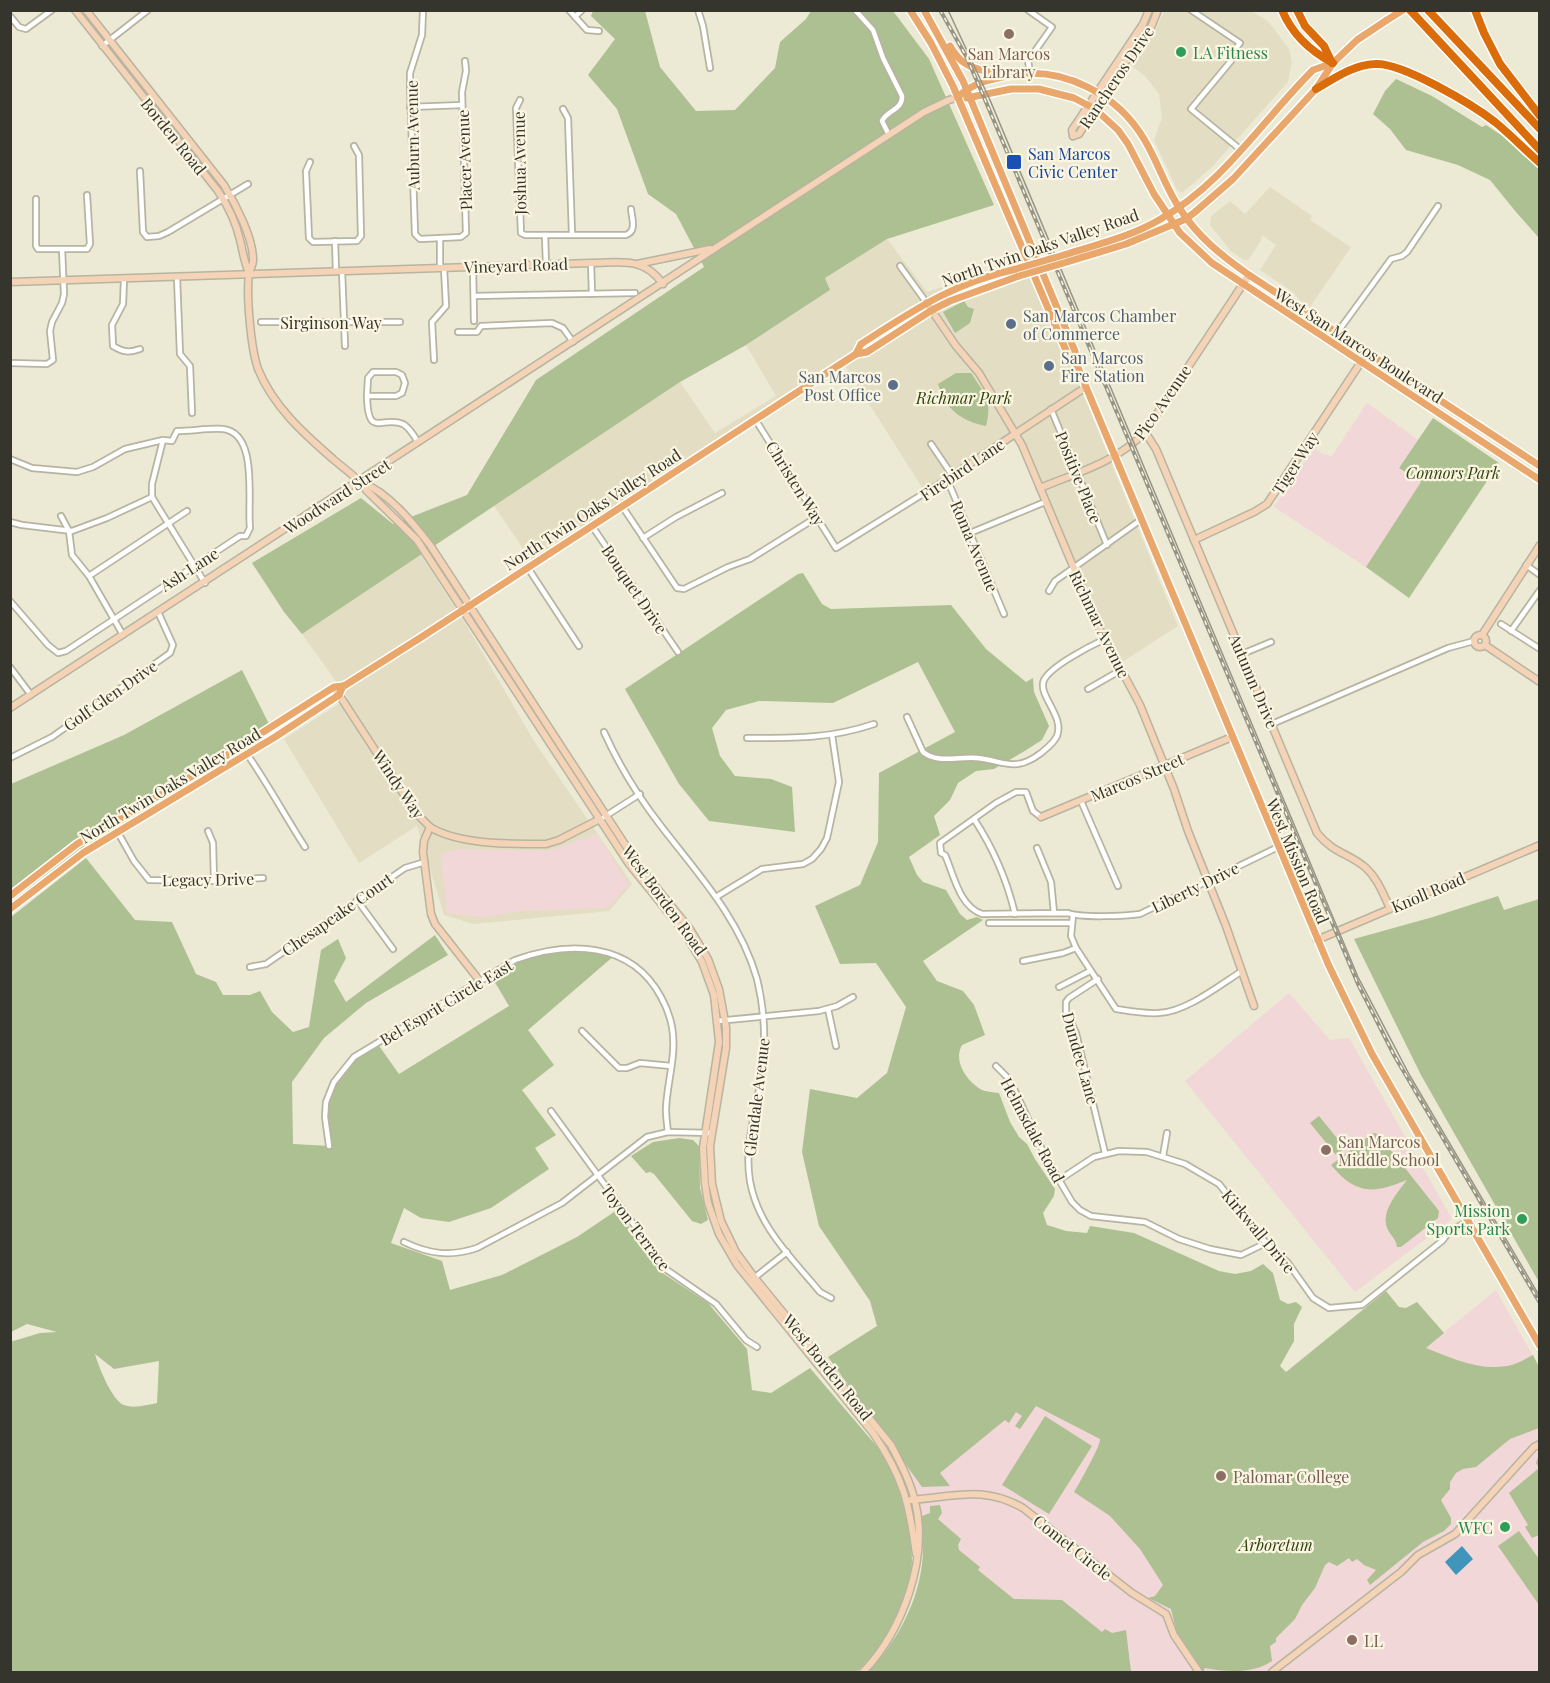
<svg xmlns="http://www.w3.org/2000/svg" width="1550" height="1683" font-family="'Playfair Display',serif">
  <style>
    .built { fill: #e3dec3 }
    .education { fill: #f2d7d8 }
    .green { fill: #adc091; fill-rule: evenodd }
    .water { fill: #4195bb }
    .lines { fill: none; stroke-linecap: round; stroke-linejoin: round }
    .street-casing { stroke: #b7b4a1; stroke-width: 8 }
    .secondary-casing { stroke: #b7b4a1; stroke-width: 9 }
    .primary-casing { stroke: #fff; stroke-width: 10 }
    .highway-casing { stroke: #fff; stroke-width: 11 }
    .street { stroke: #fff; stroke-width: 4.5 }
    .secondary { stroke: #f4d3b6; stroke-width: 6 }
    .primary { stroke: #e9a76c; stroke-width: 7 }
    .highway { stroke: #da6d0a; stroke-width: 8 }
    .tram { stroke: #969485; stroke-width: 1.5 }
    .rail-casing { stroke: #969485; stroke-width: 4 }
    .rail { stroke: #faf6e2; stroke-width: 1.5; stroke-dasharray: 4.5; stroke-linecap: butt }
    .primary-bridge-casing { stroke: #fff; stroke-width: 10; stroke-linecap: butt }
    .primary-bridge { stroke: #e9a76c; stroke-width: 7 }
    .education-dot { fill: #8d6e63; stroke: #faf6e2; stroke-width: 2 }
    .leisure-dot { fill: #2e9e5b; stroke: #faf6e2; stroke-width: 2 }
    .transit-dot { fill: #1a4fb4; stroke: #faf6e2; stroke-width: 2 }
    .service-dot { fill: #5c6f8a; stroke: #faf6e2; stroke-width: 2 }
    .labels { text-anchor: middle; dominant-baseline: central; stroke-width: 4.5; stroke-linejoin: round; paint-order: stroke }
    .leisure-label { font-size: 16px; fill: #27864d; stroke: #faf6e2; text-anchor: end }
    .education-label { font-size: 16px; fill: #785e54; stroke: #faf6e2; text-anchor: start }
    .street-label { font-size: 16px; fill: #36352d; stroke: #faf6e2 }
    .transit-label { font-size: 16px; fill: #164399; stroke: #faf6e2; text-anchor: start }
    .service-label { font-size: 16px; fill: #4e5e75; stroke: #faf6e2; text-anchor: start }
    .park-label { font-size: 16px; font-style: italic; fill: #32430f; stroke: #faf6e2 }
  </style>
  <rect width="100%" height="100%" fill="#ece9d5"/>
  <g class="built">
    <path d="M1165 10 1253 12 1266 20 1272 26 1289 49 1292 61 1288 82 1212 167 1182 193 1177 190 1154 140 1162 118 1159 94 1145 76 1130 65 1153 35Z"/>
    <path d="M1270 187 1312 216 1310 220 1351 247 1310 307 1300 301 1293 292 1260 270 1276 245 1262 235 1261 241 1248 260H1244L1231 251 1210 225 1211 216 1230 201 1245 214Z"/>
    <path d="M887 239 927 292 1022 261 1084 396 1178 626 1113 668 1019 429 923 489 840 358 531 560 494 506 680 382 715 433 776 396 746 345 830 290 824 278Z"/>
    <path d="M421 555 465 623 536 744 632 884 609 911 473 924 444 915 417 826 359 863 284 739 348 698 302 634Z"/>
  </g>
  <g class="education">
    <path d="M1367 403 1418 440 1399 468 1422 482 1366 567 1274 507 1314 448 1323 454 1332 456Z"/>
    <path d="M597 834 629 885 607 908 521 911 483 917 447 913 441 854 458 849 549 851Z"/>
    <path d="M1289 993 1330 1040 1349 1038 1452 1219 1355 1292 1185 1081Z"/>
    <path d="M1496 1290 1539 1367V1672H1006L1016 1663 915 1531 909 1495 900 1470 1086 1329 1277 1381 1425 1348Z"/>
  </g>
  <g class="green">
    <path d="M593 11H645L660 67 696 111 735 110 775 68 780 42 806 19 811 11H893L929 59 994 205 887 239 825 278 830 290 746 345 680 382 302 634 284 612 252 563 361 498 393 524 467 495 536 380 704 267 676 214 648 194 617 109 588 75 615 39 591 16Z"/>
    <path d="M1396 79 1432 96 1482 127 1486 125 1501 135 1539 169V238L1516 212 1490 180 1458 165 1406 150 1390 129 1373 114 1385 91Z"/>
    <path d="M964 301 968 307 974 309 970 323 955 333 943 312Z"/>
    <path d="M956 373H971C984 393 993 401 986 426 961 421 945 409 938 384Z"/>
    <path d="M1433 418 1499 463 1409 598 1366 567 1421 482 1399 468Z"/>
    <path d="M803 573 822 604 831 609 951 605 986 649 1026 682 1033 678 1034 692 1049 726 1042 740 1023 752 994 769 976 771 958 783 950 800 934 816 940 835 909 857 917 875 923 882 946 890 960 914 967 920 977 917 983 920 923 961 937 981 963 991 974 1005 985 1035 962 1045C953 1061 966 1080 980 1089 985 1092 993 1092 999 1093L1010 1122 1019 1137 1027 1144 1035 1159 1055 1189 1054 1196 1043 1213 1047 1225 1066 1231 1087 1233 1090 1226 1134 1233 1219 1271 1235 1274 1251 1271 1263 1264 1273 1273 1280 1300 1288 1304 1296 1302 1302 1307 1294 1324V1341L1280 1366 1286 1372 1386 1291 1399 1307 1406 1308 1417 1302 1444 1333 1426 1348C1451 1358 1479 1371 1507 1366 1516 1365 1525 1359 1533 1355L1539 1367V1428L1510 1439 1476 1467 1463 1469 1456 1473 1450 1482V1489L1441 1500 1451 1518V1524L1444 1531 1423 1542 1370 1585 1367 1580 1376 1570 1364 1565 1357 1559 1352 1562 1349 1558 1337 1566 1329 1562 1325 1565 1315 1588 1302 1605 1295 1619 1276 1638V1642L1270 1646 1272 1661C1254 1674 1226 1672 1205 1668L1203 1672 1177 1634 1171 1609 1148 1598 1155 1596 1163 1585 1140 1549 1110 1516 1074 1492C1079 1484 1101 1445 1100 1439L1036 1406 1020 1429 1015 1426 1022 1416 1016 1412 1009 1423 1005 1420 940 1473 950 1486 922 1487 828 1357 877 1326 870 1301 819 1226 802 1152 810 1089 857 1098 887 1073 906 1007 876 963 840 964 815 906 860 885 878 842 879 773 955 732 918 662 833 703 759 701 726 710 712 728 720 756 735 776 771 779 792 787 795 832 709 821 679 784 625 689 798 574Z"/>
    <path d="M242 670 272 730 82 852 11 911V784L124 735Z"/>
    <path d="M86 858 135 920 172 922 196 974 216 982 223 995H250L260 991 272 1012 293 1032 309 1027 321 950 338 939 346 958 334 981 346 1002 435 935 448 955 366 1003 324 1038 292 1082 293 1144 329 1146C317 1096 335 1069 377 1043L399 1074 509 1006 490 974C498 969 507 963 516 959 547 948 583 948 615 955L528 1030 554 1065 522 1090 556 1135 535 1148 549 1169 491 1208 449 1222 421 1218 404 1208 391 1243 442 1261 450 1290 502 1275 577 1237 617 1210 661 1272 708 1303 747 1349 752 1390 771 1393 810 1368 879 1449 895 1475 911 1537 912 1562 907 1592 882 1645 857 1672H11L10 1342 40 1333 57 1332 27 1324 11 1332V917ZM95 1354 114 1369 159 1361 157 1403C147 1405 134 1409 124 1405 112 1401 98 1365 95 1354Z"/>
    <path d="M1498 896 1504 910 1539 899V1282L1421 1075 1354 939 1433 917Z"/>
    <path d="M1319 1116 1345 1148 1336 1155 1310 1123Z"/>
    <path d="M1373 1133 1378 1134 1439 1211 1438 1218 1401 1247H1397C1396 1239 1392 1237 1388 1230 1379 1213 1398 1192 1407 1180 1373 1194 1356 1195 1331 1165Z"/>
    <path d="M679 1138 693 1140 699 1146 700 1188 708 1220 701 1224 692 1221 654 1174 650 1172 646 1173 631 1156 653 1142Z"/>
    <path d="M1045 1416 1092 1446 1049 1514 1002 1485Z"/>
    <path d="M1539 1454V1535L1532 1538 1525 1527 1528 1525 1509 1493 1539 1468 1536 1463Z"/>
    <path d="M940 1505 942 1513 938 1519 961 1539 958 1545 959 1550 980 1567 978 1570 1014 1599 1062 1600 1102 1632 1105 1629 1112 1633 1126 1630 1131 1672H868C896 1643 917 1605 922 1564 924 1548 922 1532 922 1516L930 1513V1506Z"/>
    <path d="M1519 1531 1539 1559V1605L1498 1546Z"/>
  </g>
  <path class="water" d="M1462 1546 1473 1559 1456 1575 1445 1562Z"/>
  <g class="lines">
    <g class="street-casing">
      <g id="street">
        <path d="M423 10 422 35 410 73V86L415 234 420 239 461 237 466 233 462 92 466 71 465 61"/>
        <path d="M569 10 587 30 599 31"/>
        <path d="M698 10 703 26 710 68"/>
        <path d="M855 10 873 30 883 58 902 96C903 110 887 110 882 121L889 135"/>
        <path d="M1028 10 1052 27 1028 61 1030 72"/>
        <path d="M1191 10 1240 43 1230 56 1231 61 1191 109 1241 150"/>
        <path d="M10 16 19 27 26 29 52 10"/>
        <path d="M575 17 582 10"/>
        <path d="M102 46 148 10"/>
        <path d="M520 100 516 108 521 233 525 235H626C637 231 632 219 631 209"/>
        <path d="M410 107 462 105"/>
        <path d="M563 109 568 118 572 234"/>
        <path d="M310 162 306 171 309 238 313 242 357 241 361 236 359 155 354 146"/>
        <path d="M140 171 143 232 147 237 159 236 168 232 248 184"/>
        <path d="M36 199V246L38 249H87L90 244 87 195"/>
        <path d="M545 235 546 264"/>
        <path d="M440 238V268"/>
        <path d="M335 241 336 271"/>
        <path d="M591 263 592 294"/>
        <path d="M900 266 926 302"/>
        <path d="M473 267 474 321"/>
        <path d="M342 271 345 346"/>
        <path d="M177 277 180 354 190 366 192 413"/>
        <path d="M124 279 123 304 112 325 113 346C123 352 129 353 140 349"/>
        <path d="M474 296 635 293"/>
        <path d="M261 322H400"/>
        <path d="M458 332H477L481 326 552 323 563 328 573 342"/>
        <path d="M1337 333 1391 259 1402 256 1407 252 1438 206"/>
        <path d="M434 360 432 322 446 306 444 268"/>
        <path d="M10 363 47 364 53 360 50 331 52 322 62 303 64 294 62 249"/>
        <path d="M373 372H396L402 375 405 383 402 393 396 396H367L368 378Z"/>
        <path d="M367 396C368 440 382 415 403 424 410 428 414 436 418 442"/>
        <path d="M1051 409 1107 545"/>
        <path d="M755 419 836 548 947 479 1004 614"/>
        <path d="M163 440 152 484V497L205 583"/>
        <path d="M931 444 952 475"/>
        <path d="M10 459 32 468 77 472 93 467 125 449 163 440 172 441 177 431C192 431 208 428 223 429 259 433 247 502 250 528L246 536H240L66 651 58 653 48 645 10 601"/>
        <path d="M622 506 677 588 684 589 728 567 750 559 817 517"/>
        <path d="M61 516 69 531 72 555 89 576 123 635"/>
        <path d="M10 522 22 525 72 531 107 518 152 497"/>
        <path d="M592 526 678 652"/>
        <path d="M970 533 1045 502"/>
        <path d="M643 538 676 517 722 493"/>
        <path d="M1526 565 1540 575"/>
        <path d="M528 568 579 646"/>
        <path d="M89 576 187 511"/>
        <path d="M1049 591 1055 581 1142 519"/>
        <path d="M1501 624 1540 649"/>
        <path d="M1511 631 1540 590"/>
        <path d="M1242 654 1271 642"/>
        <path d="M10 667 31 695"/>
        <path d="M1088 689 1121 670"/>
        <path d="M907 717 923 752C937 764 960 756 977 758 1005 761 1015 773 1041 753 1047 748 1054 743 1057 736 1065 716 1037 695 1044 680 1051 666 1090 646 1105 639"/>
        <path d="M1272 724 1448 648 1474 641"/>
        <path d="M604 732C618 763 640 799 661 826 698 874 740 919 757 979 765 1011 766 1046 761 1079 754 1119 740 1160 755 1200 767 1235 797 1264 820 1292L831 1298"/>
        <path d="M747 738C794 738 829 739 874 724"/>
        <path d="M247 754C268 784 285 816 305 847"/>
        <path d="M10 758 52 737 170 653 173 645 158 612"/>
        <path d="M1081 801 1118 886"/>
        <path d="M604 817 640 794"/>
        <path d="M1041 817 1033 811 1026 792H1016L996 803 940 843 941 853 945 855C954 875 959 906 982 914L1068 913C1080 918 1127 916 1140 914L1278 847"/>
        <path d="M974 819C993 848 1007 880 1015 914"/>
        <path d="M112 822 134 861 149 880 214 881 263 878"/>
        <path d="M208 831 213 843 214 881"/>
        <path d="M1037 848 1051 882 1054 913"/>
        <path d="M716 897 762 869 803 864 812 859 821 849 827 838 839 782 832 735"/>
        <path d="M357 900 393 949"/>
        <path d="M1073 915 1071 936 1076 948 1116 1009C1129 1011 1145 1014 1159 1013 1186 1012 1220 985 1242 971"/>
        <path d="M989 923H1071"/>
        <path d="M1023 961 1063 953 1076 948"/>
        <path d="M250 967 266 964 405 868 425 862"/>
        <path d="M1098 979 1069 998 1066 1002V1012L1076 1033 1105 1153"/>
        <path d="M1059 987 1090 971"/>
        <path d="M828 1009 836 1046"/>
        <path d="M717 1021 819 1011 837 1006 853 997"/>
        <path d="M582 1031 619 1068H627L640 1063 671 1066"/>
        <path d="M996 1066 1010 1080 1045 1156 1072 1202 1080 1210 1091 1216 1145 1222 1179 1239 1210 1249 1241 1255 1266 1243"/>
        <path d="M551 1111 667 1270 716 1304 746 1340 757 1347"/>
        <path d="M329 1146 325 1117 326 1102 334 1082 354 1057 515 960C568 941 631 941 661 997 666 1006 670 1016 672 1027 677 1054 667 1082 666 1109 666 1117 667 1124 668 1132"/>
        <path d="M1163 1156 1167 1133"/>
        <path d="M1059 1180 1094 1157 1119 1151 1147 1152 1185 1164 1219 1184 1266 1243 1288 1263 1313 1298 1329 1308 1362 1305 1442 1241 1449 1232 1468 1221"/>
        <path d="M404 1242C429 1254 450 1257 477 1248L562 1203 647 1137 668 1132 712 1133"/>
        <path d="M754 1278 787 1252"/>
      </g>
    </g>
    <g class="secondary-casing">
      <g id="secondary">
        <path d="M75 10 218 191C228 206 236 222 240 240 243 252 244 262 249 273"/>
        <path d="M86 10 224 185C235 203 254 239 253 261 253 265 250 269 249 274 246 295 251 349 258 369 273 406 303 433 333 459 344 469 358 477 366 490L417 540 629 864 684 932 702 962 714 995 719 1042 703 1148 705 1184 708 1203 719 1234 737 1265 873 1433C903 1477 909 1502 916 1554"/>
        <path d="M1073 136 1079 134 1119 70 1149 32 1158 10"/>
        <path d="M1073 136 1072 130 1143 24 1149 10"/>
        <path d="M637 264 710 249"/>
        <path d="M10 282 591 263C621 263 643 256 663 284"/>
        <path d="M926 302 956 346 979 373 1022 445 1099 628 1140 705 1174 789 1188 831 1226 926 1254 1006"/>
        <path d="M1145 432 1156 449 1317 833C1334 854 1349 853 1366 868 1378 879 1383 894 1390 908"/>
        <path d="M947 479 1086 387"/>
        <path d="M361 482C389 493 412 522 430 545L639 866 690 929 708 959 719 989 726 1027V1048L710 1146 712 1184 721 1221 736 1252 755 1278 891 1445C900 1462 910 1481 915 1501 929 1559 903 1630 863 1672"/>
        <path d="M1040 488C1076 473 1117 462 1145 432L1249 275"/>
        <path d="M1194 540 1254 512 1267 504 1367 353"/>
        <path d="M1482 635 1540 545"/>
        <circle cx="1480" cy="641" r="6"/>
        <path d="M1485 645 1540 682"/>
        <path d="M334 687 416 813 430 827 424 841 423 852 431 914 435 924 479 980"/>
        <path d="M10 708 924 112 949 100 958 97"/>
        <path d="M1041 817 1232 737"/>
        <path d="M430 827C459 845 512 844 546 844L559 840 600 819"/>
        <path d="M1317 940 1540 845"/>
        <path d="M911 1500C954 1497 983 1485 1023 1508L1132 1593 1166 1614 1174 1635 1199 1672"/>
        <path d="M1272 1672 1401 1572 1418 1555 1455 1534 1534 1447 1540 1444"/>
      </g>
    </g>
    <g class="primary-casing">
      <g id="primary">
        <path d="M910 10 931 43 953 86 1068 355 1077 365"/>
        <path d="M924 10 963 81 1075 351 1077 365 1086 387 1329 966 1372 1054 1540 1346"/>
        <path d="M950 46C964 71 979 68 1003 76"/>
        <path d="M958 97C973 82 992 79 1012 75 1064 66 1118 95 1144 139 1158 162 1165 187 1180 209 1198 237 1222 256 1249 275L1540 466"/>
        <path d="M967 98 1011 89H1039L1074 98 1095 109 1118 130 1128 144 1154 194 1180 233 1212 263 1540 480"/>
        <path d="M1064 255C1095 245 1130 237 1159 220 1223 184 1262 121 1313 70L1333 63"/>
        <path d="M1067 262 1126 244 1186 219 1195 212 1233 179 1316 89 1333 63 1357 40 1387 20"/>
        <path d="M856 354 861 344C914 310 953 283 1016 269"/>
        <path d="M10 896 77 844 221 759 334 687 344 686 420 638 856 354 867 352 932 310 950 301 1019 276"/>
        <path d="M10 909 83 853 275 737 339 695 343 686"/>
      </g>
    </g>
    <g class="highway-casing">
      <g id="highway">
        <path d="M1282 10C1292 34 1310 51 1333 63"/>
        <path d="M1297 10 1305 26 1324 46 1332 63"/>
        <path d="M1410 10 1540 150"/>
        <path d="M1428 10 1540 129"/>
        <path d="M1475 10 1484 33 1500 64 1540 116"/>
        <path d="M1316 89C1335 78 1353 65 1375 64 1402 62 1473 105 1495 122 1511 135 1525 150 1540 163"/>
      </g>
    </g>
    <use href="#street" class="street"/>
    <use href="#secondary" class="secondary"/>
    <use href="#primary" class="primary"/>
    <use href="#highway" class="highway"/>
    <path class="tram" d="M948 10 990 100 1358 977 1410 1076 1540 1297"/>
    <g class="rail-casing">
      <path id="rail" d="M940 10 966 56 983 95 1358 984 1394 1055 1540 1303"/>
    </g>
    <use href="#rail" class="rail"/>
    <g class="primary-bridge-casing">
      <g id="primary-bridge">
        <path d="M1387 20 1403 10"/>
        <path d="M1016 269 1064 255"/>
        <path d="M1019 276 1067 262"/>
      </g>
    </g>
    <use href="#primary-bridge" class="primary-bridge"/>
  </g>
  <g class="education-dot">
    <circle cx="1009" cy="34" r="6"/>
    <circle cx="1326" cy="1150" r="6"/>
    <circle cx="1221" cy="1476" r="6"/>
    <circle cx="1352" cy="1640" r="6"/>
  </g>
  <g class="leisure-dot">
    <circle cx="1181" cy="52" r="6"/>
    <circle cx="1522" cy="1219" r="6"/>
    <circle cx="1505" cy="1527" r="6"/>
  </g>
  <rect class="transit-dot" x="1006" y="154" width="16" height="16" rx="3"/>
  <g class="service-dot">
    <circle cx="1011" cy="324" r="6"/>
    <circle cx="1049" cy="366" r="6"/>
    <circle cx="893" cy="385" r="6"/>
  </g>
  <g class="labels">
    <g class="leisure-label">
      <text x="1193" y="52" text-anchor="start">LA Fitness</text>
      <text x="1510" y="1210">Mission<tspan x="1510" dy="18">Sports Park</tspan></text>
      <text x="1493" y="1527">WFC</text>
    </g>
    <g class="education-label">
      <text x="1009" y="53" text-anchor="middle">San Marcos<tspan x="1009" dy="18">Library</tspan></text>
      <text x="1338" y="1141">San Marcos<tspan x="1338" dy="18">Middle School</tspan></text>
      <text x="1233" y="1476">Palomar College</text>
      <text x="1364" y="1640">LL</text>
    </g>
    <g class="street-label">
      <text transform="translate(1116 77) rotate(-56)">Rancheros Drive</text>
      <text transform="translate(412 135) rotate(-91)">Auburn Avenue</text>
      <text transform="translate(174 136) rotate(51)">Borden Road</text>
      <text transform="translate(464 160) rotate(-92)">Placer Avenue</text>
      <text transform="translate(519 163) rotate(-91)">Joshua Avenue</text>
      <text transform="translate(1040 247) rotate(-19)">North Twin Oaks Valley Road</text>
      <text transform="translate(516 265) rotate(-2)">Vineyard Road</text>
      <text x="331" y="322">Sirginson Way</text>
      <text transform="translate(1359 345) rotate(33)">West San Marcos Boulevard</text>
      <text transform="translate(1162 402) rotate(-55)">Pico Avenue</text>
      <text transform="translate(1295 463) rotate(-57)">Tiger Way</text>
      <text transform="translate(962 469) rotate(-34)">Firebird Lane</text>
      <text transform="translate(1079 477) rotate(68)">Positive Place</text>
      <text transform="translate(796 483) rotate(58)">Christen Way</text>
      <text transform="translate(337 496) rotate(-33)">Woodward Street</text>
      <text transform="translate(592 509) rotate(-33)">North Twin Oaks Valley Road</text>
      <text transform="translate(975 546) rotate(67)">Roma Avenue</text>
      <text transform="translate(189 569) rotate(-33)">Ash Lane</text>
      <text transform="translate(635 589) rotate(56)">Bouquet Drive</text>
      <text transform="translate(1100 624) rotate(64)">Richmar Avenue</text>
      <text transform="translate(1254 681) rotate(67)">Autumn Drive</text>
      <text transform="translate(110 695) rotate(-35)">Golf Glen Drive</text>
      <text transform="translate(1137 777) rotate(-23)">Marcos Street</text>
      <text transform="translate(399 784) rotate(56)">Windy Way</text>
      <text transform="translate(170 785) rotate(-31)">North Twin Oaks Valley Road</text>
      <text transform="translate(1298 861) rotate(67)">West Mission Road</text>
      <text transform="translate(208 879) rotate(-1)">Legacy Drive</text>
      <text transform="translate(1195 887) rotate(-26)">Liberty Drive</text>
      <text transform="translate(1428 892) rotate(-23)">Knoll Road</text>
      <text transform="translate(665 900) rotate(54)">West Borden Road</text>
      <text transform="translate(337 914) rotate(-35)">Chesapeake Court</text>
      <text transform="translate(446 1002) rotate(-31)">Bel Esprit Circle East</text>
      <text transform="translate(1081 1058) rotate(74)">Dundee Lane</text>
      <text transform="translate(756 1097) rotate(-83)">Glendale Avenue</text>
      <text transform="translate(1033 1130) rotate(62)">Helmsdale Road</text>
      <text transform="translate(636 1227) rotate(53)">Toyon Terrace</text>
      <text transform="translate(1259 1231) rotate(50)">Kirkwall Drive</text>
      <text transform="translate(828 1367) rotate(51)">West Borden Road</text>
      <text transform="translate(1073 1547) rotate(38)">Comet Circle</text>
    </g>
    <g class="transit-label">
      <text x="1028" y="153">San Marcos<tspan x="1028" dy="18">Civic Center</tspan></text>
    </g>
    <g class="service-label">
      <text x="1023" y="315">San Marcos Chamber<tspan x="1023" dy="18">of Commerce</tspan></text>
      <text x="1061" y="357">San Marcos<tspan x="1061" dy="18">Fire Station</tspan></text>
      <text x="881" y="376" text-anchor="end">San Marcos<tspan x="881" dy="18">Post Office</tspan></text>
    </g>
    <g class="park-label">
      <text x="964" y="397">Richmar Park</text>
      <text x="1453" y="472">Connors Park</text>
      <text x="1276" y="1544">Arboretum</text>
    </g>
  </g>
  <rect width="1550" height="1683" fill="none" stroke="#36352d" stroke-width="24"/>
</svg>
